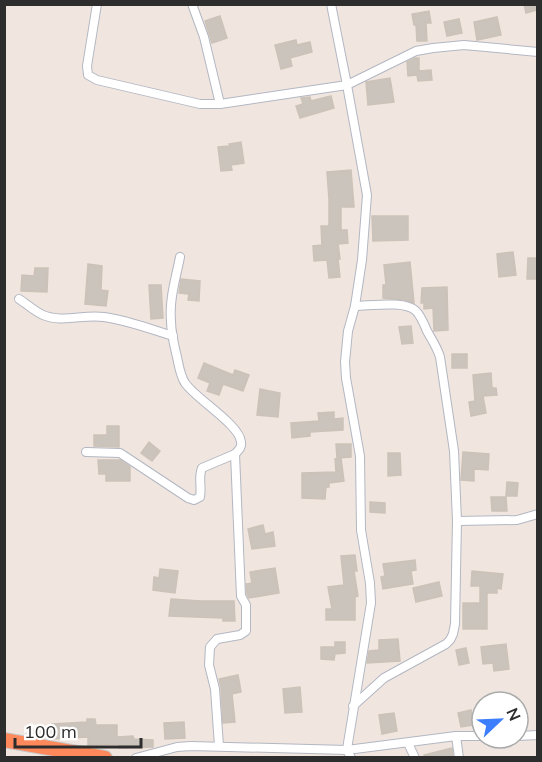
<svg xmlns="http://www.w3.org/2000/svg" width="542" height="762" font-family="Mulish,sans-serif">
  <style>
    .building { fill: #cbc4bd; stroke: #ccc2b8; stroke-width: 1.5 }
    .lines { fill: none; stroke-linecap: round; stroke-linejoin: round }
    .street-casing { stroke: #b3b7c2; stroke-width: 10 }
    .highway-casing { stroke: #c8c8c8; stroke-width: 16 }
    .street { stroke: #fff; stroke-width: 8 }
    .highway { stroke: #ff895b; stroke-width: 14 }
  </style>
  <rect width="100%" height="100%" fill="#f0e6df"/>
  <g class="building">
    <path d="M524 4H537V10L526 13Z"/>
    <path d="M429 11 431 23H426L427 41H417L416 25H414L412 14Z"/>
    <path d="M220 16 227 38 212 43 205 21Z"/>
    <path d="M497 17 501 35 477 40 474 22Z"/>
    <path d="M459 19 462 33 447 36 444 22Z"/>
    <path d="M296 40 297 45 310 42 312 52 290 58 292 66 281 69 275 45Z"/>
    <path d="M415 58H419V71L431 70 432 80 418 81 417 75 408 76 407 62Z"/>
    <path d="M390 78 394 102 368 105 366 82Z"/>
    <path d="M331 96 334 108 300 118 296 106 303 104 301 98 310 97 311 101Z"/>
    <path d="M241 142 244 163 231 165 232 170 221 171 218 147 230 146 229 144Z"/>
    <path d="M351 170 354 207H341V230H347L348 243 338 244 340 259H338L340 277 329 278 327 260 314 261 313 246 322 245 321 226H329V199L327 172Z"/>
    <path d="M372 216H408V240L373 241Z"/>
    <path d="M513 252 516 275 499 277 497 254Z"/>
    <path d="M528 258H537V279H527Z"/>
    <path d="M410 262 414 303 405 300 383 298V285H386L384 265Z"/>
    <path d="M88 264 102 266 101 290 108 291 106 306 85 304Z"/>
    <path d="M35 268H48L47 292 21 291 22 275 34 276Z"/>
    <path d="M181 279 200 281 199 301 188 300 189 294 179 293Z"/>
    <path d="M149 285H161L163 318 151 319Z"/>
    <path d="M447 287 448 330 434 331 433 308 424 309V303H421L422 288Z"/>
    <path d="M411 326 413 343 402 344 399 327Z"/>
    <rect x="452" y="354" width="15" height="14"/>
    <path d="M204 363 233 375 235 370 249 375 243 391 223 384 219 395 207 391 210 383 198 378Z"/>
    <path d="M491 373 492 388H496L497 395 483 396 486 413 471 416 469 402 475 401 473 375Z"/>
    <path d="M260 389 280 393 278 417 257 415Z"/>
    <path d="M334 412V419L343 418V430L310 432V436L292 438 291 423 319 421 318 413Z"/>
    <path d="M107 426H119V447L94 446V435H107Z"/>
    <path d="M149 442 160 451 152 461 141 453Z"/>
    <path d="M336 444H351V457L337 458Z"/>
    <path d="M463 452 489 454 488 470 474 469V481L461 480Z"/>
    <path d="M388 453H400L401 475 388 476Z"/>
    <path d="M341 458 344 481 329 483V487H326L325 499 302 498V473L336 472 335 459Z"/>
    <path d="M98 460H120L130 467V481H106V474H99Z"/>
    <path d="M507 482 518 483 517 496H506Z"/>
    <path d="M491 497H506L507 511H492Z"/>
    <path d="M370 502 385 503V513L370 512Z"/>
    <path d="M263 525 265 534 273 532 275 546 252 549 248 529Z"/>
    <path d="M355 555 357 571H354L358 596 355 597V620H326V609H332L328 587 344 585 341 556Z"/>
    <path d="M415 560 416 570 411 571 413 584 383 589 381 577 385 576 383 564Z"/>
    <path d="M275 568 279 593 249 598 247 594 246 584 252 583 250 572Z"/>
    <path d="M160 569 178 571 175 593 153 590 154 577 159 578Z"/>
    <path d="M472 571 503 574 501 589 497 588V593H487V629H463V603H480V586H471Z"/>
    <path d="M439 582 442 596 416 602 413 588Z"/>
    <path d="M171 599 201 601H234L235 621H223V618L169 616Z"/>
    <path d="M398 639 400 661 367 663 369 651 379 650V640Z"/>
    <path d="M335 642H345V653L335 654 334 660 321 659V647H335Z"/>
    <path d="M506 644 509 669 494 671 493 663 483 664 481 647Z"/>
    <path d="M466 648 469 663 459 665 456 650Z"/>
    <path d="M238 675 241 692 232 694 235 722 223 723 221 688 219 679Z"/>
    <path d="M300 687 302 712 285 713 283 689Z"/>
    <path d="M471 710 474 725 461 727 458 713Z"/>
    <path d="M394 713 397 731 382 734 379 715Z"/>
    <path d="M87 719H95L96 725H117V737L133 736 134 739 153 740V747L119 748V744L88 745V737L53 739 52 724 87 722Z"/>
    <path d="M184 722 185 738 165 739 164 723Z"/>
    <path d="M452 748 453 758H424V755Z"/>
  </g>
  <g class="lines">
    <g class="street-casing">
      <g id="street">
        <path d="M97 4 87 66 88 75 97 80 200 104H220L347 85 416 51 433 48 464 45 538 52"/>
        <path d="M192 4 204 37 220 104"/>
        <path d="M331 4 347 85 367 195 362 260 355 306 348 331 345 362 346 378 360 456 361 530 370 583 371 603 348 743 347 750 351 758"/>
        <path d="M19 299C27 304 34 311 43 315 62 323 84 314 104 317 127 320 150 329 173 336"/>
        <path d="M86 452 120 453 188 498 194 500 200 497C202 487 198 477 202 468L235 454C239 450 242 447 241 442 240 425 196 399 185 383 180 375 179 366 177 357 174 345 171 333 171 321 169 299 176 278 180 257"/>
        <path d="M457 521 517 520 538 514"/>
        <path d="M353 706 384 678 446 644 450 640 453 634 455 624 457 521 454 451 440 357C437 347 432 340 427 331 424 324 421 316 416 311 405 300 370 306 355 306"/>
        <path d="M456 736 459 758"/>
        <path d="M518 736 538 735"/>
        <path d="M408 743 415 758"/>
        <path d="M219 746 215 689 209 665 210 647 217 639 240 635 246 631V605L241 596 235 454"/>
        <path d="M136 758 177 747 191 746 347 750 456 736H482"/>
      </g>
    </g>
    <g class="highway-casing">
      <path id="highway" d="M4 740 105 758"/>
    </g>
    <use href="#street" class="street"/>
    <use href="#highway" class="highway"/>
  </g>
  <rect width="542" height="762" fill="none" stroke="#2d2d2d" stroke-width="12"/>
  <g transform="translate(500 720) rotate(67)"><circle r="28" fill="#ffffff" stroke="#ababab" stroke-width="1.5"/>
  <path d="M0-4.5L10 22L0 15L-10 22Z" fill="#3d7eff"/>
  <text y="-9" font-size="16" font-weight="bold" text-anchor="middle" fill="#2d2d2d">N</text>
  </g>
  <path d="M15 738v9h126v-9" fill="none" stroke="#2d2d2d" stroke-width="3"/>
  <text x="24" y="738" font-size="18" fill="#2d2d2d" stroke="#ffffff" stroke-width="4.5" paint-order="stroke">100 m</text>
</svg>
